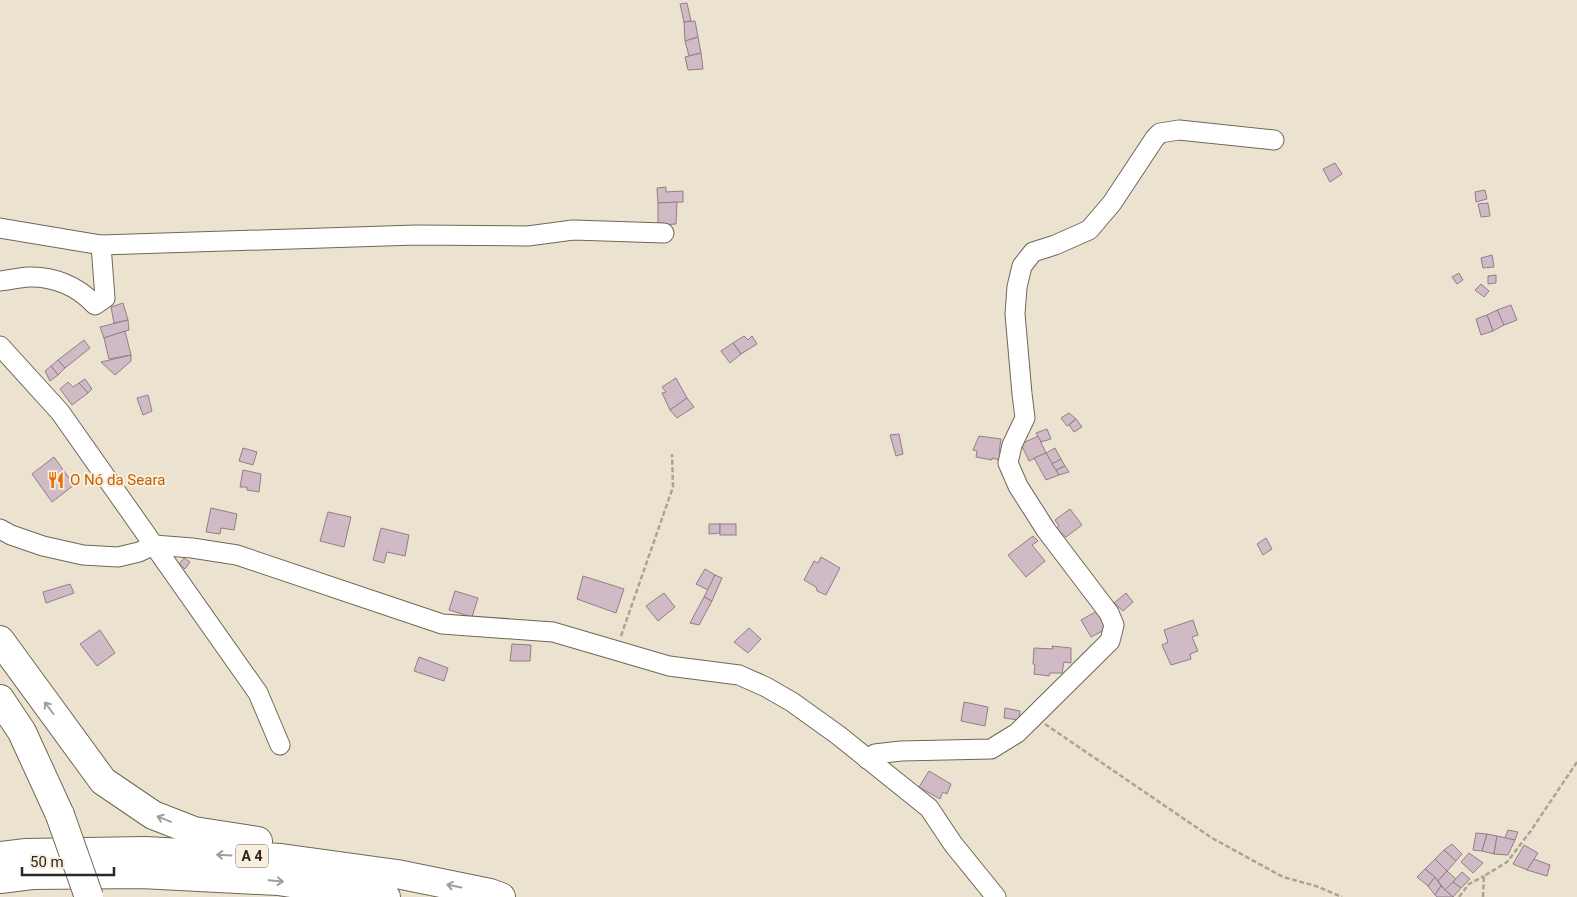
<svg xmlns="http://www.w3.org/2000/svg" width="1577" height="897" font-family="Roboto,sans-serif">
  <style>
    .building { fill: #cfbac5; stroke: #917e88 }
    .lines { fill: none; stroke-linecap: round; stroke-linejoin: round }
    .minor-casing { stroke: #6f6857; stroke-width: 21 }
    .highway-casing { stroke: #6f6857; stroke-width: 30 }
    .path { stroke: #aba495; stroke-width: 2.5; stroke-dasharray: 5 2.5; stroke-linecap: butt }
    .minor { stroke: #fff; stroke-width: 19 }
    .highway { stroke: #fff; stroke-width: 28 }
    .highway-bridge-casing { stroke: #6f6857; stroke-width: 30; stroke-linecap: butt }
    .highway-bridge { stroke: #fff; stroke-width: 28 }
    .oneway { stroke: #a09e9b }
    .labels { text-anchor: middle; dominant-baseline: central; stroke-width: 4; stroke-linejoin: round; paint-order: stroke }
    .shield { fill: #f8f0dc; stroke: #686459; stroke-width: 1 }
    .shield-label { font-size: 14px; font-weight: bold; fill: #2b2821 }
    .food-label { font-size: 15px; fill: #c56008; stroke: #f8f0dc; text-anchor: start }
  </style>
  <rect width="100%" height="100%" fill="#ebe3cf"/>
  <g class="building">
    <path d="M687 3 691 21 684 22 680 4Z"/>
    <path d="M695 21 698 37 685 41 684 22Z"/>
    <path d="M698 37 701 53 689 56 685 41Z"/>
    <path d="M701 53 703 69 688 70 685 57Z"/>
    <path d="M1335 163 1342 174 1330 182 1323 169Z"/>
    <path d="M666 187V192L683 191V202L658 203 657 188Z"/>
    <path d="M1485 190 1487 199 1476 202 1475 192Z"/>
    <path d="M677 202 676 224 658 225V203Z"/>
    <path d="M1488 203 1490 216 1481 217 1478 204Z"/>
    <path d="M1492 255 1494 267 1483 268 1481 258Z"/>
    <path d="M1459 273 1463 280 1457 284 1452 277Z"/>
    <path d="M1496 275V283L1488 284V276Z"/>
    <path d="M1481 284 1489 291 1484 297 1475 290Z"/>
    <path d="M123 303 128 320 114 323 111 307Z"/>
    <path d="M1511 305 1517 320 1504 325 1497 310Z"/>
    <path d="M1497 310 1504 325 1493 331 1487 315Z"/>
    <path d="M1487 315 1493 331 1481 335 1476 319Z"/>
    <path d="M128 320 129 330 104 338 100 327Z"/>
    <path d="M125 331 131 355 109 359 104 338Z"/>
    <path d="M744 336 748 340 752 336 757 344 741 354 733 343Z"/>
    <path d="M84 340 90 348 65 368 58 360Z"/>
    <path d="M733 343 741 354 730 363 721 351Z"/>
    <path d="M131 355V361L115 375 101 362Z"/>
    <path d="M58 360 65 368 58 375 51 366Z"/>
    <path d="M51 366 58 375 50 381 45 371Z"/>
    <path d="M676 378 687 398 670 410 662 393 666 392 662 387Z"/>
    <path d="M85 379 92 389 88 393 79 383Z"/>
    <path d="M68 382 73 387 79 383 88 393 72 405 60 389Z"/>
    <path d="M148 395 152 411 143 415 137 398Z"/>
    <path d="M687 398 694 407 677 418 670 410Z"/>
    <path d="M1069 413 1076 419 1067 426 1061 418Z"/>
    <path d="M1076 419 1082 427 1074 432 1069 425Z"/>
    <path d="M1047 429 1051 439 1041 442 1036 433Z"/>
    <path d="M899 434 903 454 896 456 890 435Z"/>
    <path d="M979 436 1001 439 999 452 1005 453 1003 461 992 458V460L976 457 977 451 973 450Z"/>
    <path d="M1038 436 1046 453 1029 461 1021 444Z"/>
    <path d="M243 448 257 452 253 465 239 461Z"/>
    <path d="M1055 448 1061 459 1052 464 1046 453Z"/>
    <path d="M1046 453 1059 475 1046 480 1034 458Z"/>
    <path d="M54 457 74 485 52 502 32 474Z"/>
    <path d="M1061 459 1065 466 1056 470 1052 464Z"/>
    <path d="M1065 466 1069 472 1059 475 1056 470Z"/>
    <path d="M243 470 261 474 259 492 247 490V487H240Z"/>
    <path d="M211 508 237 514 234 530 221 528 220 534 206 532Z"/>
    <path d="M1070 509 1082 525 1066 537 1056 529 1059 526 1055 520Z"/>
    <path d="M328 512 351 517 344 547 320 541Z"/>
    <path d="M709 524H720V533L709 534Z"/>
    <rect x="720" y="524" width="16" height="11"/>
    <path d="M381 528 409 535 405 556 387 552 384 563 373 560Z"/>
    <path d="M1033 536 1038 541 1032 545 1045 561 1026 577 1008 555Z"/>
    <path d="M1266 538 1272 549 1263 555 1257 544Z"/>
    <path d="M821 557 840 568 826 595 817 591 816 587 804 580 814 561 818 563Z"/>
    <path d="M184 558 190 562 185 569 179 564Z"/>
    <path d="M705 569 715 575 708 590 696 584Z"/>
    <path d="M715 575 722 578 712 601 704 597Z"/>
    <path d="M583 576 624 589 616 613 577 599Z"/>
    <path d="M70 584 74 593 46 603 43 592Z"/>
    <path d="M455 591 478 598 472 617 449 610Z"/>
    <path d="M664 593 675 607 658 621 646 606Z"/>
    <path d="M1126 593 1133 602 1123 611 1114 603Z"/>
    <path d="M704 597 712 601 699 625 690 623Z"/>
    <path d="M1101 609 1108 628 1091 637 1081 620Z"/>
    <path d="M1193 620 1198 635 1192 637 1198 651 1190 654 1191 659 1171 665 1162 645 1168 642 1164 630Z"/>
    <path d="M749 628 761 639 748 653 734 642Z"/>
    <path d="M100 630 115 653 97 666 80 644Z"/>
    <path d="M512 644 531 645 530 661H510Z"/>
    <path d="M1052 646 1071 648V663L1064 662 1062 673H1050L1049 676 1034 674 1035 665 1033 664 1034 648 1053 649Z"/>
    <path d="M419 657 448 668 444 681 414 671Z"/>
    <path d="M964 702 988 707 985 726 961 721Z"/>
    <path d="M1005 708 1020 711 1019 720 1004 718Z"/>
    <path d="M929 771 951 784 947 794 943 792 940 799 919 787Z"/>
    <path d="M1508 830 1518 832 1515 840 1505 838Z"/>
    <path d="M1476 833 1487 834 1482 851 1473 850Z"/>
    <path d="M1487 834 1497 836 1494 854 1482 851Z"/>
    <path d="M1497 836 1515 840 1508 855 1494 854Z"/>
    <path d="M1452 844 1462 854 1456 861 1444 850Z"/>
    <path d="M1524 845 1538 853 1527 870 1513 864Z"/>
    <path d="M1444 850 1456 861 1447 871 1435 859Z"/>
    <path d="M1469 853 1483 863 1473 873 1461 862Z"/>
    <path d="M1435 859 1447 871 1438 881 1425 869Z"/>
    <path d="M1534 859 1550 865 1547 876 1527 870Z"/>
    <path d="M1425 869 1435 877 1428 886 1417 877Z"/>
    <path d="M1447 871 1456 879 1445 890 1438 881Z"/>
    <path d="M1462 872 1470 879 1461 888 1453 882Z"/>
    <path d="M1435 877 1441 886 1435 895 1428 886Z"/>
    <path d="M1453 882 1461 888 1453 897 1445 890Z"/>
    <path d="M1441 886 1445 890 1453 897H1437L1435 895Z"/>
  </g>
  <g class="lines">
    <g class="minor-casing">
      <g id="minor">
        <path d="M0 228 101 245 416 235 528 236 573 230 664 233"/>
        <path d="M0 281C9 280 18 278 28 277 53 276 78 286 95 305L105 298 101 245"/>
        <path d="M0 346 60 412 258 693 280 745"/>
        <path d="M0 529 11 535 43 546 83 555 118 557 139 552 154 545 192 548 237 555 442 624 553 632 669 666 739 675 766 687 792 702 838 735 929 808 953 844 996 897"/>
        <path d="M867 759 875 754 901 751 991 749 1017 733 1110 641 1114 625 1109 613 1046 530 1018 486 1008 463 1012 445 1025 418 1022 394 1015 314 1017 287 1022 266 1033 252 1055 245 1089 230 1112 203 1155 138 1160 133 1179 130 1274 140"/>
      </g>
    </g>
    <g class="highway-casing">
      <g id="highway">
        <path d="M0 640 103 781 153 815 194 831 258 841"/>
        <path d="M0 699 22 732 60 815"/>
        <path d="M0 856 26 853 145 851 281 858 397 874 490 893 501 897"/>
        <path d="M0 879 32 875 141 874 278 881 386 897"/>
      </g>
    </g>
    <g class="path">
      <path d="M621 636 673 487 672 454"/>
      <path d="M1045 724 1212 838 1283 877 1316 886 1342 897"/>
      <path d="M1459 897 1469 884 1484 876"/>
      <path d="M1483 897 1484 876 1507 862 1530 832 1577 762"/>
    </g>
    <use href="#minor" class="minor"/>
    <use href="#highway" class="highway"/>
    <g class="highway-bridge-casing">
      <path id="highway-bridge" d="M60 815 89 897"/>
    </g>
    <use href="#highway-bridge" class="highway-bridge"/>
  </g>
  <defs><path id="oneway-shaft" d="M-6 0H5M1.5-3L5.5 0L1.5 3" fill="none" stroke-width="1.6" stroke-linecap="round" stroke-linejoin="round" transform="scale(1.25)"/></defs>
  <g class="oneway">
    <use href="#oneway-shaft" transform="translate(49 708) rotate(-127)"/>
    <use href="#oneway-shaft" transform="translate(164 819) rotate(-158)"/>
    <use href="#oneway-shaft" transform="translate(224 855) rotate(-177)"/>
    <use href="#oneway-shaft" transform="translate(276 881) rotate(5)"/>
    <use href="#oneway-shaft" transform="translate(454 886) rotate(-168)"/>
  </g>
  <defs>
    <g id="restaurant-bare" transform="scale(1.35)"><path d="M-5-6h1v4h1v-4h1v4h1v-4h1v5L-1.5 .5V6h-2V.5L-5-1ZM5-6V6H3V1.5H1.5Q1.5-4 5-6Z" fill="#e8710a" stroke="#f8f0dc" stroke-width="2.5" paint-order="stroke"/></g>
  </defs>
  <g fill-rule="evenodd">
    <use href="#restaurant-bare" x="56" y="480"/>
  </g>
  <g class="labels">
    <rect class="shield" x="236" y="844.5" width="32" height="23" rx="4"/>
    <g class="shield-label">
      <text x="252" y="856">A 4</text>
    </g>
    <g class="food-label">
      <text x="70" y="480">O Nó da Seara</text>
    </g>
  </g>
  <path d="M22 867v8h92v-8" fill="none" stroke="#2b2821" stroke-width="2.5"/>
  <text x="30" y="867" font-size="15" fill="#2b2821" stroke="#f8f0dc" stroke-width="4" paint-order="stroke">50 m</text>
</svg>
